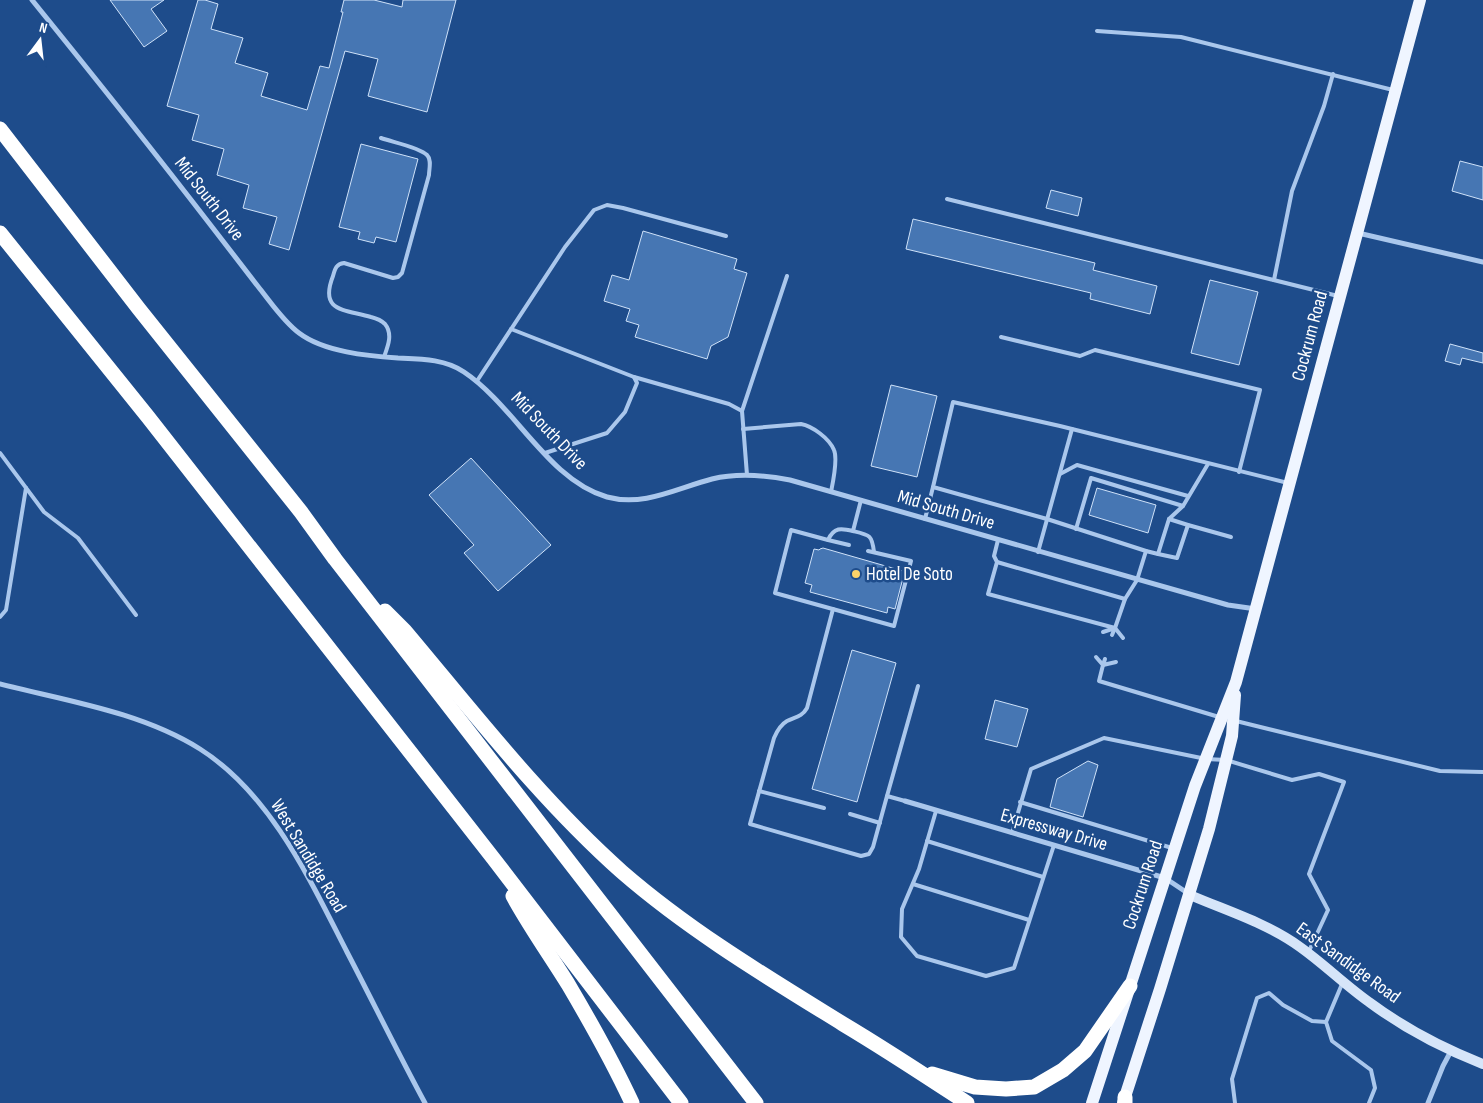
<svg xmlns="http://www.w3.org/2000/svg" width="1483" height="1103" font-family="'Sofia Sans Condensed',sans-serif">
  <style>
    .building { fill: #4676b3; stroke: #cfe2f9 }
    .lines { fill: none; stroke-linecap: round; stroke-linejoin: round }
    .lane { stroke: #aac7ec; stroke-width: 4 }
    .street { stroke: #aac7ec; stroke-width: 5 }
    .secondary { stroke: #d6e5f9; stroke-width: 10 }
    .primary { stroke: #eff5ff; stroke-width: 12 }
    .highway { stroke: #fff; stroke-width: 15 }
    .poi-dot { fill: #fbd269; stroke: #1e4c8b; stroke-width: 2 }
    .labels { text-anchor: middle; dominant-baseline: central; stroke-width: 5; stroke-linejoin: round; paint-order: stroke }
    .street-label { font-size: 19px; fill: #fff; stroke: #1e4c8b }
    .poi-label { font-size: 19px; fill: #fff; stroke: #1e4c8b; text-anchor: start }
  </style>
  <rect width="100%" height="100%" fill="#1e4c8b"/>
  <g class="building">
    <path d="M110 0H164L151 9 167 31 144 47Z"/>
    <path d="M198 0H205L218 4 211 29 243 38 235 63 268 73 261 96 307 110 320 66 329 68 343 12H341L344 0H374L402 7 403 0H456L427 112 368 96 378 59 345 51 289 250 269 244 277 217 243 208 249 185 217 175 224 149 192 140 199 115 167 106Z"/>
    <path d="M361 144 418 159 396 242 376 237 374 243 358 239 360 232 339 227Z"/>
    <path d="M1460 161 1483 167V200L1452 191Z"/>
    <path d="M1051 190 1082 198 1078 216 1046 208Z"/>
    <path d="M913 219 1095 263 1093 270 1157 286 1150 314 1090 299 1091 293 906 249Z"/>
    <path d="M643 231 737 259 734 269 747 273 728 337 711 346 707 359 635 337 639 325 626 321 630 309 604 301 612 275 629 280Z"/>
    <path d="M1210 280 1258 292 1239 365 1191 353Z"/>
    <path d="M1450 344 1483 353V363L1462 358 1460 365 1445 361Z"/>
    <path d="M891 385 937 396 917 477 871 466Z"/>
    <path d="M471 458 551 545 498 591 464 553 474 545 429 495Z"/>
    <path d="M1097 488 1156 505 1148 533 1089 515Z"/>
    <path d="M823 548 903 571 904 574 895 609 888 607 887 613 810 592 812 585 805 583 814 549 819 550 820 549Z"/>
    <path d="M852 650 896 663 857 802 812 789Z"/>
    <path d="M995 700 1028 709 1017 747 985 739Z"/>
    <path d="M1088 761 1098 765 1083 817 1050 807 1057 779Z"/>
  </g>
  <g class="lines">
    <g class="lane">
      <path d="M1097 31 1181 37 1393 90"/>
      <path d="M381 138C392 142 419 147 427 155 432 160 429 169 429 175L402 273 398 277 393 278 344 263C336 264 335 269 333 276 319 312 344 309 371 317 375 318 381 320 385 324 393 334 388 346 384 357"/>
      <path d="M947 199 1338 296"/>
      <path d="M1274 280 1292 191 1324 106 1333 74"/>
      <path d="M511 329 634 377 729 404 742 411 747 475"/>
      <path d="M1001 337 1080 356 1095 350 1260 390 1239 472"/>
      <path d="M477 381 565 247 594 210 607 205 623 208 726 236"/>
      <path d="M742 411 787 276"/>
      <path d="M743 429 801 424C812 426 829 438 834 450 838 459 833 482 831 492"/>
      <path d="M0 453 44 512 78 538 136 615"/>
      <path d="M545 453 607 433 625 412 637 383 634 377"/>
      <path d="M1060 474 1077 465 1188 496"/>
      <path d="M861 500 853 531C841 528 834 527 828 540L791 530 775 593 894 626 911 561 868 551"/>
      <path d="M925 519 933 487"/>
      <path d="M1169 519 1188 525"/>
      <path d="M1076 529 1091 478 1183 506"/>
      <path d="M853 531C870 535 872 535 874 552"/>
      <path d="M828 540 849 545"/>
      <path d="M998 540 994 556 997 562 988 594 1115 628 1123 638"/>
      <path d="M1146 551 1158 554 1169 519 1183 506 1208 464"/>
      <path d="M1038 552 1072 429"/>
      <path d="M1158 554 1177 558 1188 525 1231 537"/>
      <path d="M997 562 1125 599"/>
      <path d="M833 609 807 708C802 717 795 717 787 721 780 725 777 731 774 738L750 824 861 856 869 854 873 847 887 796 905 801"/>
      <path d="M0 617 6 610 26 488"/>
      <path d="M1115 628 1125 599 1137 580 1146 551 1047 519 933 487 953 402 1060 426 1288 483"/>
      <path d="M1103 632 1115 628 1112 635"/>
      <path d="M1096 657 1103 665 1099 681 1219 717"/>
      <path d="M1105 659 1103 665 1116 662"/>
      <path d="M1236 721 1440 771 1483 772"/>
      <path d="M759 791 824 808"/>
      <path d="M887 796 918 686"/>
      <path d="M1020 802 1172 848"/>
      <path d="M936 811 919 869 902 909 901 937 917 956 986 976 1014 968 1054 845"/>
      <path d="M850 814 880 823"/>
      <path d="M1012 833 1031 769 1104 738 1206 759 1226 760 1292 780 1319 774 1344 782 1309 874 1328 910 1309 951"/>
      <path d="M927 841 1043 877"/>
      <path d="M913 884 1029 920"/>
      <path d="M1326 1022 1332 1041 1371 1070 1375 1088 1369 1103"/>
      <path d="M1235 1103 1232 1079 1257 998 1269 993 1283 1005 1312 1021 1326 1022 1342 984"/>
    </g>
    <g class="street">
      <path d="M32 0C92 74 151 148 209 223 226 245 243 267 260 289 272 304 284 322 299 333 324 352 368 356 398 358 421 359 445 359 464 372 515 406 548 480 607 497 644 507 677 488 712 479 737 473 764 475 790 480L1228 605 1256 609"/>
      <path d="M1358 233 1483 262"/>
      <path d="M0 684C67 701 141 712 200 749 271 794 310 880 347 952 373 1002 398 1053 425 1103"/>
      <path d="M905 801 1165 878 1189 894"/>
      <path d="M1428 1103 1443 1066 1451 1051"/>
    </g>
    <path class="secondary" d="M1190 895C1227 911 1267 923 1300 947 1324 964 1345 985 1369 1002 1404 1028 1442 1048 1483 1064"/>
    <g class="primary">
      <path d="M1092 1103 1195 786 1236 682 1420 0"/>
      <path d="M1123 1103 1160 989 1209 829 1232 736 1235 695"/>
    </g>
    <g class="highway">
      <path d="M0 129 139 309 301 512 335 559 756 1103"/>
      <path d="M0 233 148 417 493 858 681 1103"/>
      <path d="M385 611 405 631C474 713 541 800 622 872 690 931 767 977 843 1024 885 1049 926 1076 967 1103"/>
      <path d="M513 896C530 927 550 955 568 984 591 1023 613 1062 632 1103"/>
      <path d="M932 1074 975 1087 1006 1089 1034 1087 1063 1070 1085 1051 1130 986"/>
      <path d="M1125 1097V1103"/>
    </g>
  </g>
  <circle class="poi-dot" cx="856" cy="574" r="5"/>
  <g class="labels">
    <g class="street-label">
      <text transform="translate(209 199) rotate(52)">Mid South Drive</text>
      <text transform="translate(1310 336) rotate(-75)">Cockrum Road</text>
      <text transform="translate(549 431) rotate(46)">Mid South Drive</text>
      <text transform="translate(946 510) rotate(16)">Mid South Drive</text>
      <text transform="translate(1054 830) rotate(16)">Expressway Drive</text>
      <text transform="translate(308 856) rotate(59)">West Sandidge Road</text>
      <text transform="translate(1143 885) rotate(-72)">Cockrum Road</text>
      <text transform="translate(1348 963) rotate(36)">East Sandidge Road</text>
    </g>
    <g class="poi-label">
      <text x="866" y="574">Hotel De Soto</text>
    </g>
  </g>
  <g transform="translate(40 40) rotate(15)" stroke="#1e4c8b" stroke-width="4" paint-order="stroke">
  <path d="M0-4L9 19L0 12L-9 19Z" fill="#ffffff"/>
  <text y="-8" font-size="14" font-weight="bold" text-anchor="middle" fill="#ffffff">N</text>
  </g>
</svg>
